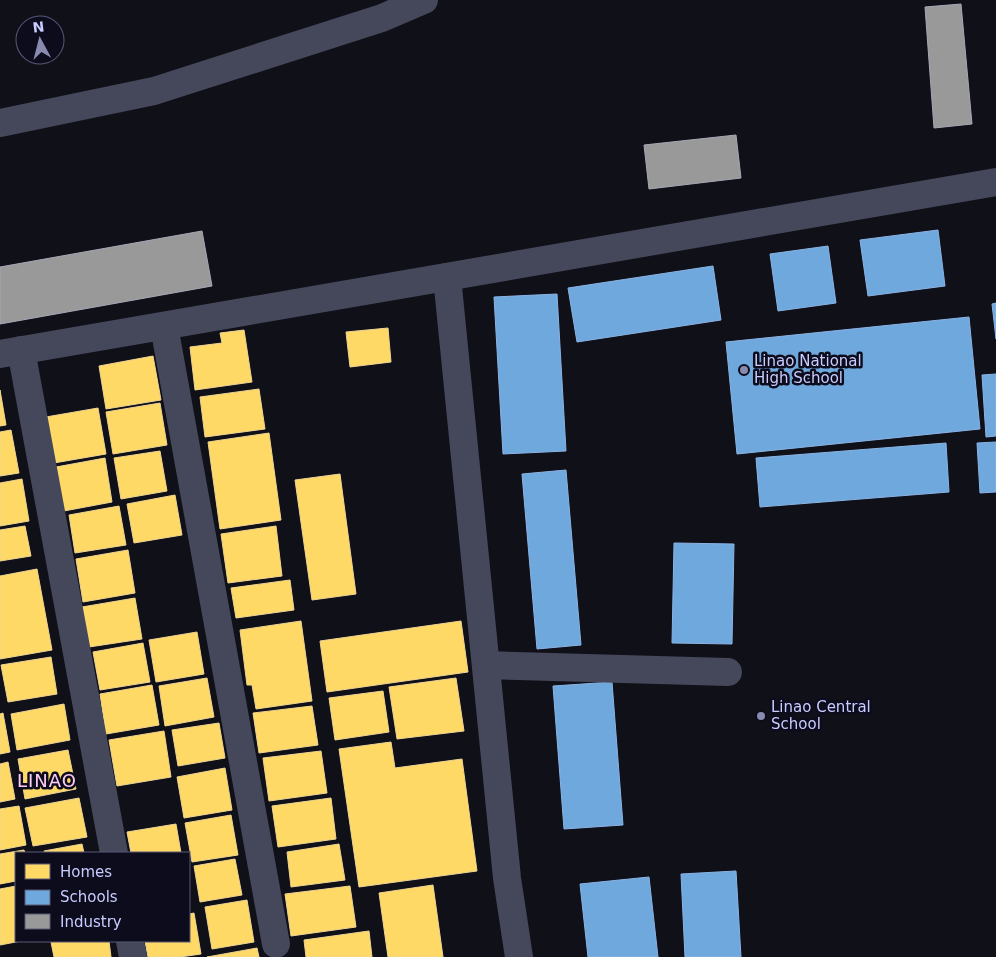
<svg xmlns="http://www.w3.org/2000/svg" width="996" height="957" font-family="'DejaVu Sans',sans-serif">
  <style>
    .homes { fill: #ffd966; stroke: #efd594 }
    .schools { fill: #6fa8dc; stroke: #8ab3e6 }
    .industry { fill: #999; stroke: #a7a8b7 }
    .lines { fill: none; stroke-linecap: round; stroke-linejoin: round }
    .minor { stroke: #45475a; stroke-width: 28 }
    .poi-dot { fill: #888aae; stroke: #0c0c1d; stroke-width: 2 }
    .labels { text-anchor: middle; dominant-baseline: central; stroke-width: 5; stroke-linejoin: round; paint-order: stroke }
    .poi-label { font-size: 15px; fill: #c9ccfe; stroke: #0c0c1d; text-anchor: start }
    .quarter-label { font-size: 18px; letter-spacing: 1px; fill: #fecbf4; stroke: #0c0c1d }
  </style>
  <rect width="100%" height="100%" fill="#101019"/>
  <g class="homes">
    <path d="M388 328 391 362 350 367 346 332Z"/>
    <path d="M244 330 252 382 195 390 190 347 222 343 220 333Z"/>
    <path d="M153 356 161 400 106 409 99 366Z"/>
    <path d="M259 389 265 429 205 437 200 397Z"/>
    <path d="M0 390 6 425 0 426Z"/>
    <path d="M160 403 167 445 113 454 106 412Z"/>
    <path d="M98 408 106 454 48 464 40 418Z"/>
    <path d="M11 430 19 473 0 476V432Z"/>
    <path d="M269 433 281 520 220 529 208 442Z"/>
    <path d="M160 451 167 491 121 499 114 458Z"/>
    <path d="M105 458 112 502 64 511 56 467Z"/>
    <path d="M340 474 356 594 312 600 295 480Z"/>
    <path d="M22 479 29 521 0 526V483Z"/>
    <path d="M175 495 182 535 134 543 127 504Z"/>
    <path d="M119 506 126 545 75 553 69 515Z"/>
    <path d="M25 526 31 556 0 561V530Z"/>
    <path d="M276 526 282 576 228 583 221 534Z"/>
    <path d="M128 550 135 593 83 602 76 559Z"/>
    <path d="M37 569 52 650 0 659V576Z"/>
    <path d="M290 580 294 610 236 618 231 588Z"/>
    <path d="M135 598 142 639 89 647 82 607Z"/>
    <path d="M301 621 312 701 256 709 252 685H247L240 630Z"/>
    <path d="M461 621 468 672 327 692 320 641Z"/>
    <path d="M197 632 204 674 156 682 149 640Z"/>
    <path d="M143 643 150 682 100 690 93 652Z"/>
    <path d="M51 657 57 694 8 702 1 665Z"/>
    <path d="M207 678 214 717 165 726 159 686Z"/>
    <path d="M456 678 464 731 397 739 389 687Z"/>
    <path d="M152 685 159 725 106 734 100 694Z"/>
    <path d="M383 691 389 732 335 740 329 698Z"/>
    <path d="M64 704 70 740 17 750 11 714Z"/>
    <path d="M312 706 318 745 259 753 253 713Z"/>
    <path d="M3 713 10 752 0 754V714Z"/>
    <path d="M219 723 225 758 178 766 172 730Z"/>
    <path d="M164 731 171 777 117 786 109 740Z"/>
    <path d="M391 742 395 768 462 759 477 871 359 887 339 749Z"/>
    <path d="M68 750 76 789 25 799 18 759Z"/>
    <path d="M321 751 327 793 269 801 263 758Z"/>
    <path d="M8 762 15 799 0 802V764Z"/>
    <path d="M225 768 232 810 184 818 177 777Z"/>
    <path d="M79 798 87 837 33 846 25 808Z"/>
    <path d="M331 798 336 839 278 847 272 806Z"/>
    <path d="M19 806 26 845 0 850V809Z"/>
    <path d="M231 815 238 855 192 862 185 823Z"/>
    <path d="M176 824 181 853H131L127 832Z"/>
    <path d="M82 844 84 853H44V851Z"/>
    <path d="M339 844 345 880 291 887 287 852Z"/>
    <path d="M24 850 25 853H16V881L0 884V854Z"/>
    <path d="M235 859 242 895 200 902 194 866Z"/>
    <path d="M433 885 443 957H388L379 893Z"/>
    <path d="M16 886V941H21L0 945V889Z"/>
    <path d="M350 886 356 927 291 936 285 894Z"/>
    <path d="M247 900 254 942 212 949 205 907Z"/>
    <path d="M194 913 201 954 180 957H148L145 941H189V914Z"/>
    <path d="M369 931 372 957H306L304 940Z"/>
    <path d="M61 941H109L111 957H54L51 942Z"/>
    <path d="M257 948 259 957H207Z"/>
  </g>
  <g class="schools">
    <path d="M938 230 945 286 868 296 860 240Z"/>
    <path d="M828 246 836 303 778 311 770 254Z"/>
    <path d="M713 266 721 320 577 342 568 288Z"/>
    <path d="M557 294 566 451 503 454 494 297Z"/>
    <path d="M996 303V339L992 304Z"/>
    <path d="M969 317 980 429 737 454 726 342Z"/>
    <path d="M996 374V436L986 437 982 375Z"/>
    <path d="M996 442V492L980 493 977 443Z"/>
    <path d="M946 443 949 492 760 507 756 458Z"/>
    <path d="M566 470 581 645 537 649 522 474Z"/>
    <path d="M674 543 734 544 732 644 672 643Z"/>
    <path d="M612 682 623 825 564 829 553 686Z"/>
    <path d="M736 871 741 957H685L681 874Z"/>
    <path d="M649 877 658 957H588L580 884Z"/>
  </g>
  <g class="industry">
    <path d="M961 4 972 124 934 128 925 7Z"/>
    <path d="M736 135 741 178 649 189 644 145Z"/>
    <path d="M202 231 212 286 0 324V267Z"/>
  </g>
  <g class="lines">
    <g class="minor">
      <path d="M0 123 154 91 382 18 424 0"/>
      <path d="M447 277 507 878 519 957"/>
      <path d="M164 326 276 944"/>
      <path d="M21 350 114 853"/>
      <path d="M0 354 996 182"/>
      <path d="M486 665 728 672"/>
      <path d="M130 941 133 957"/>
    </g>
  </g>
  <g class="poi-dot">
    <circle cx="744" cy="370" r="5"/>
    <circle cx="761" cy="716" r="5"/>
  </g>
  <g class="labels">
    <g class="poi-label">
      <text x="754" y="361">Linao National<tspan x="754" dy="17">High School</tspan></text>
      <text x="771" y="707">Linao Central<tspan x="771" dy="17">School</tspan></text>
    </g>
    <g class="quarter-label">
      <text x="47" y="780">LINAO</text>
    </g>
  </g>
  <rect x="15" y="852" width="175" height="90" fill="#0c0c1d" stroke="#585977"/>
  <rect x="25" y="864" width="25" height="15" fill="#ffd966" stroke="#585977"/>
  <text x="60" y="877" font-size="15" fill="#c9ccfe">Homes</text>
  <rect x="25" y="890" width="25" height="15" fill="#6fa8dc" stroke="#585977"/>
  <text x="60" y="902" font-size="15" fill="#c9ccfe">Schools</text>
  <rect x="25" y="914" width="25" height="15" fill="#999999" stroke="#585977"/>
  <text x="60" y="927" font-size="15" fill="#c9ccfe">Industry</text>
  <g transform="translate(40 40) rotate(353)"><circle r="24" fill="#0c0c1d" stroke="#585977"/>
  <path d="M0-4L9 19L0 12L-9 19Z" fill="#888aae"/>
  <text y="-8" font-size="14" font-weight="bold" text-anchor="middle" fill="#c9ccfe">N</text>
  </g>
</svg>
